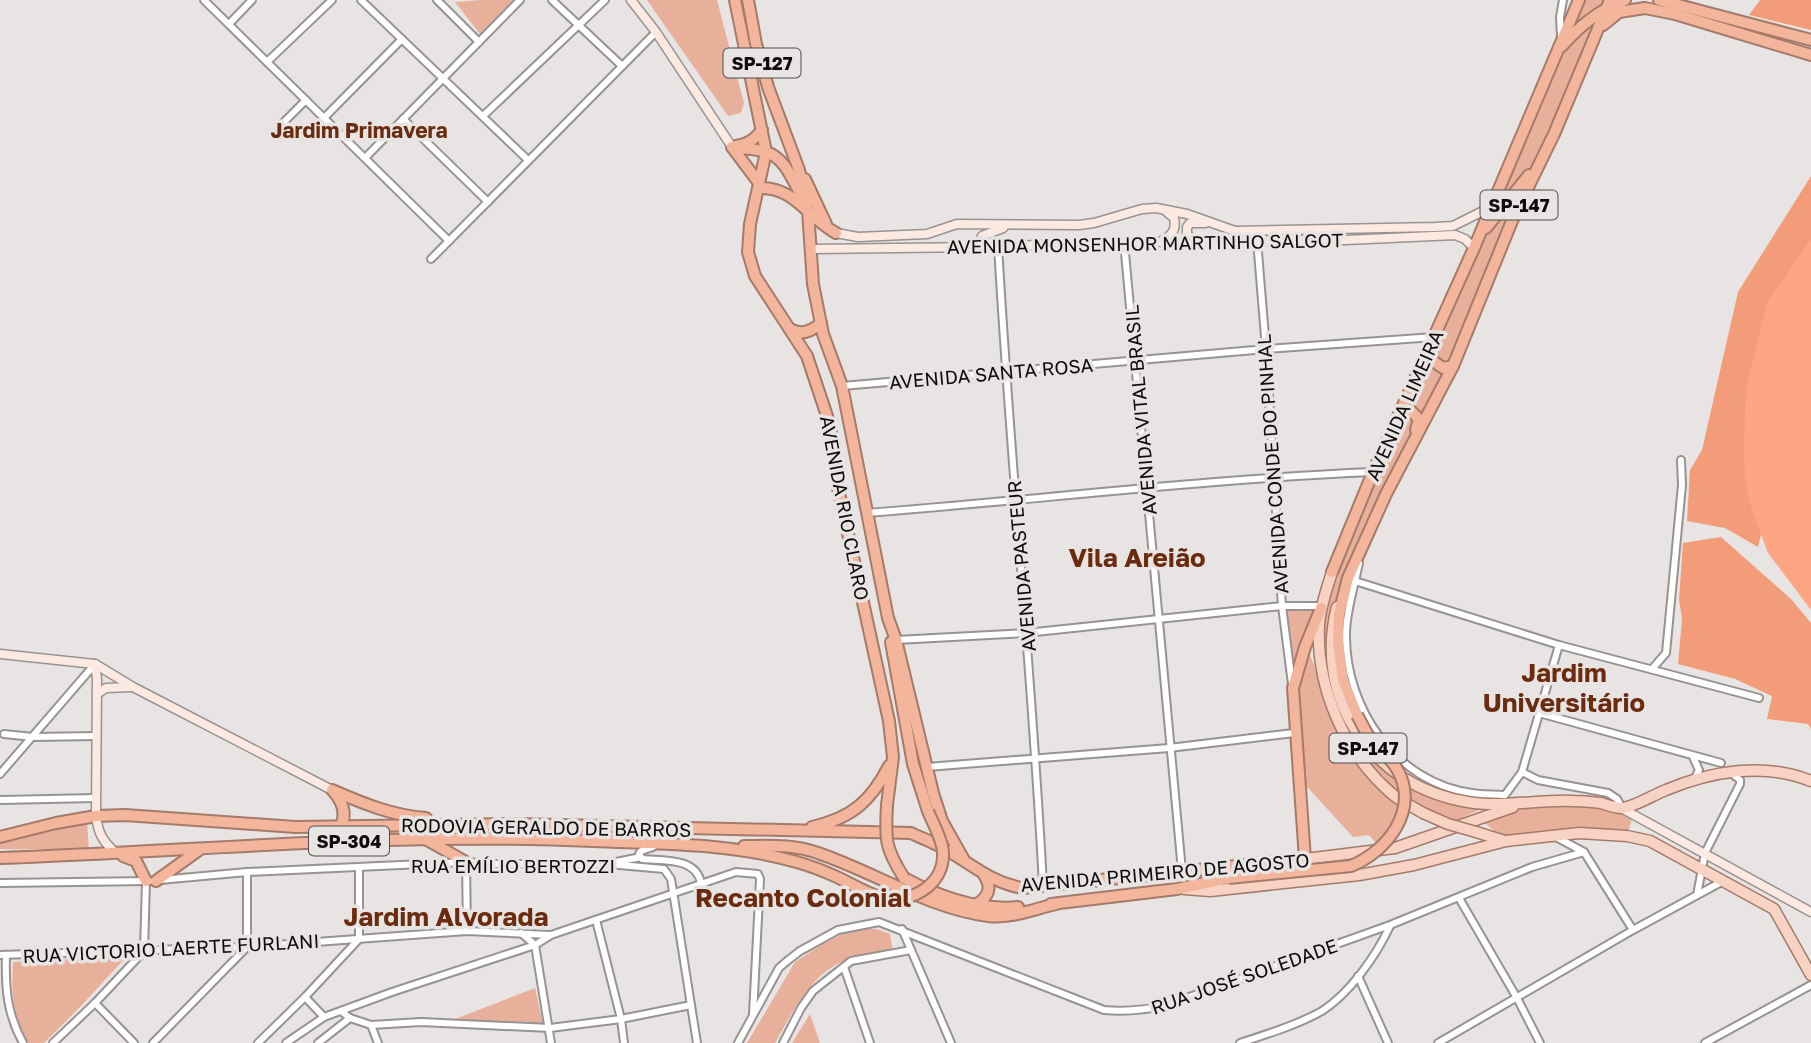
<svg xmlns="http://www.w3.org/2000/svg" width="1811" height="1043" font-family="'Golos Text',sans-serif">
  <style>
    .green { fill: #e8b09b }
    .forest { fill: #f39c79 }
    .water { fill: #fea683 }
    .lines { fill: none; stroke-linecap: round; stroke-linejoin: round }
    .street-casing { stroke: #979392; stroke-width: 10 }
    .secondary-casing { stroke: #979392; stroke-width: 11 }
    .primary-casing { stroke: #a47a6a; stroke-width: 13 }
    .highway-casing { stroke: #a47a6a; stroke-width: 14 }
    .street { stroke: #fff; stroke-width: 6 }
    .secondary { stroke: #fce9e2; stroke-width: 8 }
    .primary { stroke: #f8d3c4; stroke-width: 10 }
    .highway { stroke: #f4b59d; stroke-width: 10 }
    .primary-bridge-casing { stroke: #a47a6a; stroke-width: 13; stroke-linecap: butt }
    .highway-bridge-casing { stroke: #a47a6a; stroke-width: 14; stroke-linecap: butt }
    .primary-bridge { stroke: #f8d3c4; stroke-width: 10 }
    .highway-bridge { stroke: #f4b59d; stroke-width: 10 }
    .labels { text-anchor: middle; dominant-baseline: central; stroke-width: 7; stroke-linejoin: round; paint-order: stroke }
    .shield { fill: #e8e4e3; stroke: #4f4d4c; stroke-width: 2 }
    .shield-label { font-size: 18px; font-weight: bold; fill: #0e0c0c }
    .street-label { font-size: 19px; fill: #0e0c0c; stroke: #e8e4e3 }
    .neighbourhood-label { font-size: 21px; font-weight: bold; fill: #6b2b0e; stroke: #e8e4e3 }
    .district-label { font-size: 26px; font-weight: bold; fill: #6b2b0e; stroke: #e8e4e3 }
  </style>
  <rect width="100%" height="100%" fill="#e8e4e3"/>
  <g class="green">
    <path d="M481 0H513L480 34 455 2Z"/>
    <path d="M647 0H717L744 103 741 113 728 116Z"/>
    <path d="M1579 0H1610L1503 246 1337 606 1357 735 1418 785 1479 804 1477 811 1448 824 1397 798 1363 762 1330 703 1319 646 1332 572Z"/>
    <path d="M1282 606 1315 609 1305 647C1317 665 1317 679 1324 698 1339 740 1365 783 1403 807L1380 848 1369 835 1353 837 1298 777Z"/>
    <path d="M1533 801H1580L1633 815 1627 836 1506 841 1479 818Z"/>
    <path d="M87 822 89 850 0 849V843Z"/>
    <path d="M865 929H877L890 934 893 952C879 954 863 955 850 959 812 970 793 1012 775 1043H747L795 962 821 945 850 930Z"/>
    <path d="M127 956 81 1006 44 1043H28C12 1018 11 990 13 962Z"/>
    <path d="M535 988 543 1024 455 1019Z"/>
    <path d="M810 1014 820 1043H792Z"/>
  </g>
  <g class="forest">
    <path d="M1760 0H1811V30L1749 15Z"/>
    <path d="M1811 176V333L1758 547 1725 528 1687 521 1690 470 1702 450 1738 292Z"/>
    <path d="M1721 537 1791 599 1811 623V729L1808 724 1767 719 1772 696 1735 679 1678 664 1682 619 1679 599 1683 543Z"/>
  </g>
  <path class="water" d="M1811 239V610L1768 553 1752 510 1745 482 1744 443 1746 387 1767 303Z"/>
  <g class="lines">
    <g class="street-casing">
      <g id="street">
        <path d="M204 0 449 241"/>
        <path d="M361 0 528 160"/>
        <path d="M437 0 479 42"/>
        <path d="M552 0 622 66"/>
        <path d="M229 24 252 0"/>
        <path d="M1561 36 1560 17 1563 0"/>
        <path d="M267 62 332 0"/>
        <path d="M483 116 605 0"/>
        <path d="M324 118 402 39"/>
        <path d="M403 119 488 202"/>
        <path d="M283 123 306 100"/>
        <path d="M365 158 520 0"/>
        <path d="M1257 240 1266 349 1282 606 1292 684"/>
        <path d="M1124 242 1182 871"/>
        <path d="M998 245C1010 459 1032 672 1043 886"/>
        <path d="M431 259 656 32"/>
        <path d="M842 386 1266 349 1434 337"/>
        <path d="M867 513C1036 500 1204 479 1373 472"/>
        <path d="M1359 563 1355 581 1559 645 1759 698"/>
        <path d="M1355 581C1351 599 1346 616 1346 634 1345 708 1396 783 1472 793 1483 795 1494 794 1505 795L1522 772 1559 645"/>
        <path d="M896 640 1026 633 1282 606H1322"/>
        <path d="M1652 669 1666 653 1682 485 1681 460"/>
        <path d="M1539 713 1721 763"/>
        <path d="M4 734 33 737 97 736"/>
        <path d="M1693 757 1699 770 1694 780"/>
        <path d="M927 767 1169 748 1294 733"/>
        <path d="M1522 772 1538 780 1608 793 1617 799 1622 808"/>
        <path d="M0 774 95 664"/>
        <path d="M0 800 96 798"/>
        <path d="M1556 837 1584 852 1633 930"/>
        <path d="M653 847 641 851 639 854 642 859C663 861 696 857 701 883"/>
        <path d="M466 862 467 931"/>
        <path d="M616 862 641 857"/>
        <path d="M160 880 247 872 466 862 492 864H608L664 869 671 879 697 1043"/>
        <path d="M0 883 149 881"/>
        <path d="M1697 895 1705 853 1740 784V780L1730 772"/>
        <path d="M1459 898 1517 998 1540 1043"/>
        <path d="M596 920 621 1019 624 1043"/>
        <path d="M902 929 951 1043"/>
        <path d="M521 933 535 945 551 1043"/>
        <path d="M0 955 247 947 467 931 550 935"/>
        <path d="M6 955C5 988 7 1014 23 1043"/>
        <path d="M844 967 870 1043"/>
        <path d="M1358 976 1388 1043"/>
        <path d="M305 997 324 1017"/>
        <path d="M95 1003 134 1043"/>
        <path d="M350 1018 371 1025 421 1022 550 1028 621 1019 691 1005"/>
        <path d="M371 1025 378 1043"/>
        <path d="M53 1043 95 1003 144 951 146 881"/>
        <path d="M153 1043 247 947V872"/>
        <path d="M258 1043 305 997 359 939V868"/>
        <path d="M286 1043 324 1017 392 992 535 945 551 935 736 872 758 874 760 879 753 1014"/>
        <path d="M318 1043 350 1018 341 1011"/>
        <path d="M738 1043 779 968 787 961 800 951 838 930 879 922 1104 1010C1126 1012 1146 1010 1167 1005L1390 925 1532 867 1584 852"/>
        <path d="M783 1043 801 1008 813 991 851 961 911 950"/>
        <path d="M1240 1043C1267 1034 1297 1025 1322 1011 1350 993 1376 956 1390 926"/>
        <path d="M1438 1043 1633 930 1723 881"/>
        <path d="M1705 1043 1811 985"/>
      </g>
    </g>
    <g class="secondary-casing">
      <g id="secondary">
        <path d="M631 0 656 32 732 147"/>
        <path d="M836 233 858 237 927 234 957 224 1079 225 1094 223 1142 209 1156 208 1187 214 1235 231 1435 227 1453 226 1491 207"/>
        <path d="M1196 241 1187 235V227L1190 223H1205"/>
        <path d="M1161 242C1171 236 1177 230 1174 218L1167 212"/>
        <path d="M982 247 980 243 982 236 1003 228"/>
        <path d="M812 249 982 247 1124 242 1346 240 1455 235 1465 239 1474 248"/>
        <path d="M0 654 95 664 133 687 332 790"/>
        <path d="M95 664 97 679 96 816C98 833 103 842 116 853"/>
        <path d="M97 694 106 688 131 687"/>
        <path d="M1623 809 1811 912"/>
      </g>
    </g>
    <g class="primary-casing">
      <g id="primary">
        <path d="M1332 572C1327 589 1320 607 1319 625 1316 687 1344 752 1391 793 1400 801 1413 807 1423 813"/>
        <path d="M1337 607C1313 700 1373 787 1468 802 1503 808 1539 799 1574 801 1583 801 1592 802 1601 803 1607 805 1615 808 1622 808 1632 808 1655 794 1666 790 1711 771 1764 762 1811 781"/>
        <path d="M1476 832 1505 841"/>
        <path d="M1305 859 1395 848 1513 807"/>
        <path d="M1184 889 1210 891 1359 875 1414 865 1506 841 1579 833 1627 836 1650 841 1774 909 1811 975"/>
      </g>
    </g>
    <g class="highway-casing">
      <g id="highway">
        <path d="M735 0 766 152 750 224 748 252 755 276 807 356 830 425 838 488 889 721 893 757 887 805"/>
        <path d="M748 0 756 44 768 87 799 170 808 210 813 284 823 334 842 386 888 618 896 640 933 793 942 821 964 860"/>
        <path d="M1659 0 1811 40"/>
        <path d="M1603 25 1619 12 1645 8 1675 14 1811 55"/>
        <path d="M1562 46C1580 25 1599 10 1625 0"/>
        <path d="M736 146C748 144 754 140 762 130"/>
        <path d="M732 147C743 149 755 148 766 152 785 158 792 179 801 195"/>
        <path d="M732 147 759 183"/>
        <path d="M805 179 826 224"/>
        <path d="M759 188C794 186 808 218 836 233"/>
        <path d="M1486 228 1529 175"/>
        <path d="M790 329C801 336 812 331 821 323"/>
        <path d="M1434 346 1431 355 1433 361 1443 368 1453 366"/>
        <path d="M1398 418 1403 412 1411 411 1419 419 1416 430"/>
        <path d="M1332 572 1373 472 1474 248 1579 0"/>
        <path d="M891 642 913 764 928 811"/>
        <path d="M1357 715 1343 680 1338 641 1339 614 1348 578 1386 494 1453 366 1514 216 1554 134 1610 0"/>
        <path d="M332 790C362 803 393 816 426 818"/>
        <path d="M812 827C852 818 871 801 889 766"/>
        <path d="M0 837 56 823 96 816 125 815 295 827 514 824 911 833C919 837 928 840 937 845 968 860 986 881 1022 888L1305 859 1293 688 1305 647 1321 608"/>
        <path d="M318 837 336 833C348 819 345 805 334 792"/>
        <path d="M427 840 466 862"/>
        <path d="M744 846C768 846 794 844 818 853 874 872 928 908 988 916 1010 919 1034 909 1056 904"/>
        <path d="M123 856 136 861 146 881"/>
        <path d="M0 858C198 851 395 832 593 841 659 844 728 843 793 861"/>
        <path d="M904 878C939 897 978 911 1018 907"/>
        <path d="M156 881 199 850"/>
        <path d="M1051 904 1177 889 1229 878"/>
        <path d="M975 905C988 898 993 888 984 875"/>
      </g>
    </g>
    <use href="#street" class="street"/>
    <use href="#secondary" class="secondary"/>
    <use href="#primary" class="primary"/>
    <use href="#highway" class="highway"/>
    <g class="primary-bridge-casing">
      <path id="primary-bridge" d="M1423 813 1448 824 1476 832"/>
    </g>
    <g class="highway-bridge-casing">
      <g id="highway-bridge">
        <path d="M887 805C885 840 885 848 904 878"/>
        <path d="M793 861C808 865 824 871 839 878 853 885 868 894 883 898 912 904 945 884 943 852 942 838 933 824 928 811"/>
        <path d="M1229 878 1351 866C1388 851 1420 809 1397 769 1389 756 1376 747 1368 735 1364 729 1361 722 1357 715"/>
      </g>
    </g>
    <use href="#primary-bridge" class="primary-bridge"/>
    <use href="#highway-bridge" class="highway-bridge"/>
  </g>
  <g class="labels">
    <g class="shield">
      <rect x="723.5" y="48.5" width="77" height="29" rx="5"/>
      <rect x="1480.5" y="190.5" width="77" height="29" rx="5"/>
      <rect x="1329.5" y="733.5" width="77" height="29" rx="5"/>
      <rect x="309" y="826.5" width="80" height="29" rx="5"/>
    </g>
    <g class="shield-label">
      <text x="762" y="63">SP-127</text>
      <text x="1519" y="205">SP-147</text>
      <text x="1368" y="748">SP-147</text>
      <text x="349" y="841">SP-304</text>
    </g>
    <g class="street-label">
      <text transform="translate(1145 243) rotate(-1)">AVENIDA MONSENHOR MARTINHO SALGOT</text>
      <text transform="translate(991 373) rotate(-5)">AVENIDA SANTA ROSA</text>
      <text transform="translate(1404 405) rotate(-66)">AVENIDA LIMEIRA</text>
      <text transform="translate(1140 410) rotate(-95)">AVENIDA VITAL BRASIL</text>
      <text transform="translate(1272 464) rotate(-94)">AVENIDA CONDE DO PINHAL</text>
      <text transform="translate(845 508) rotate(79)">AVENIDA RIO CLARO</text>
      <text transform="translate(1021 566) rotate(-95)">AVENIDA PASTEUR</text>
      <text transform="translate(546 827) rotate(1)">RODOVIA GERALDO DE BARROS</text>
      <text x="513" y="865">RUA EMÍLIO BERTOZZI</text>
      <text transform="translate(1165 872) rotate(-5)">AVENIDA PRIMEIRO DE AGOSTO</text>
      <text transform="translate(171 948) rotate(-3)">RUA VICTORIO LAERTE FURLANI</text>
      <text transform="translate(1244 976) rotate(-19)">RUA JOSÉ SOLEDADE</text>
    </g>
    <g class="neighbourhood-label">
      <text x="359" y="130">Jardim Primavera</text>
    </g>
    <g class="district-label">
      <text x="1137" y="557">Vila Areião</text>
      <text x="1564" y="672">Jardim<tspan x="1564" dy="30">Universitário</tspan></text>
      <text x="803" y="897">Recanto Colonial</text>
      <text x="446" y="916">Jardim Alvorada</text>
    </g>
  </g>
</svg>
